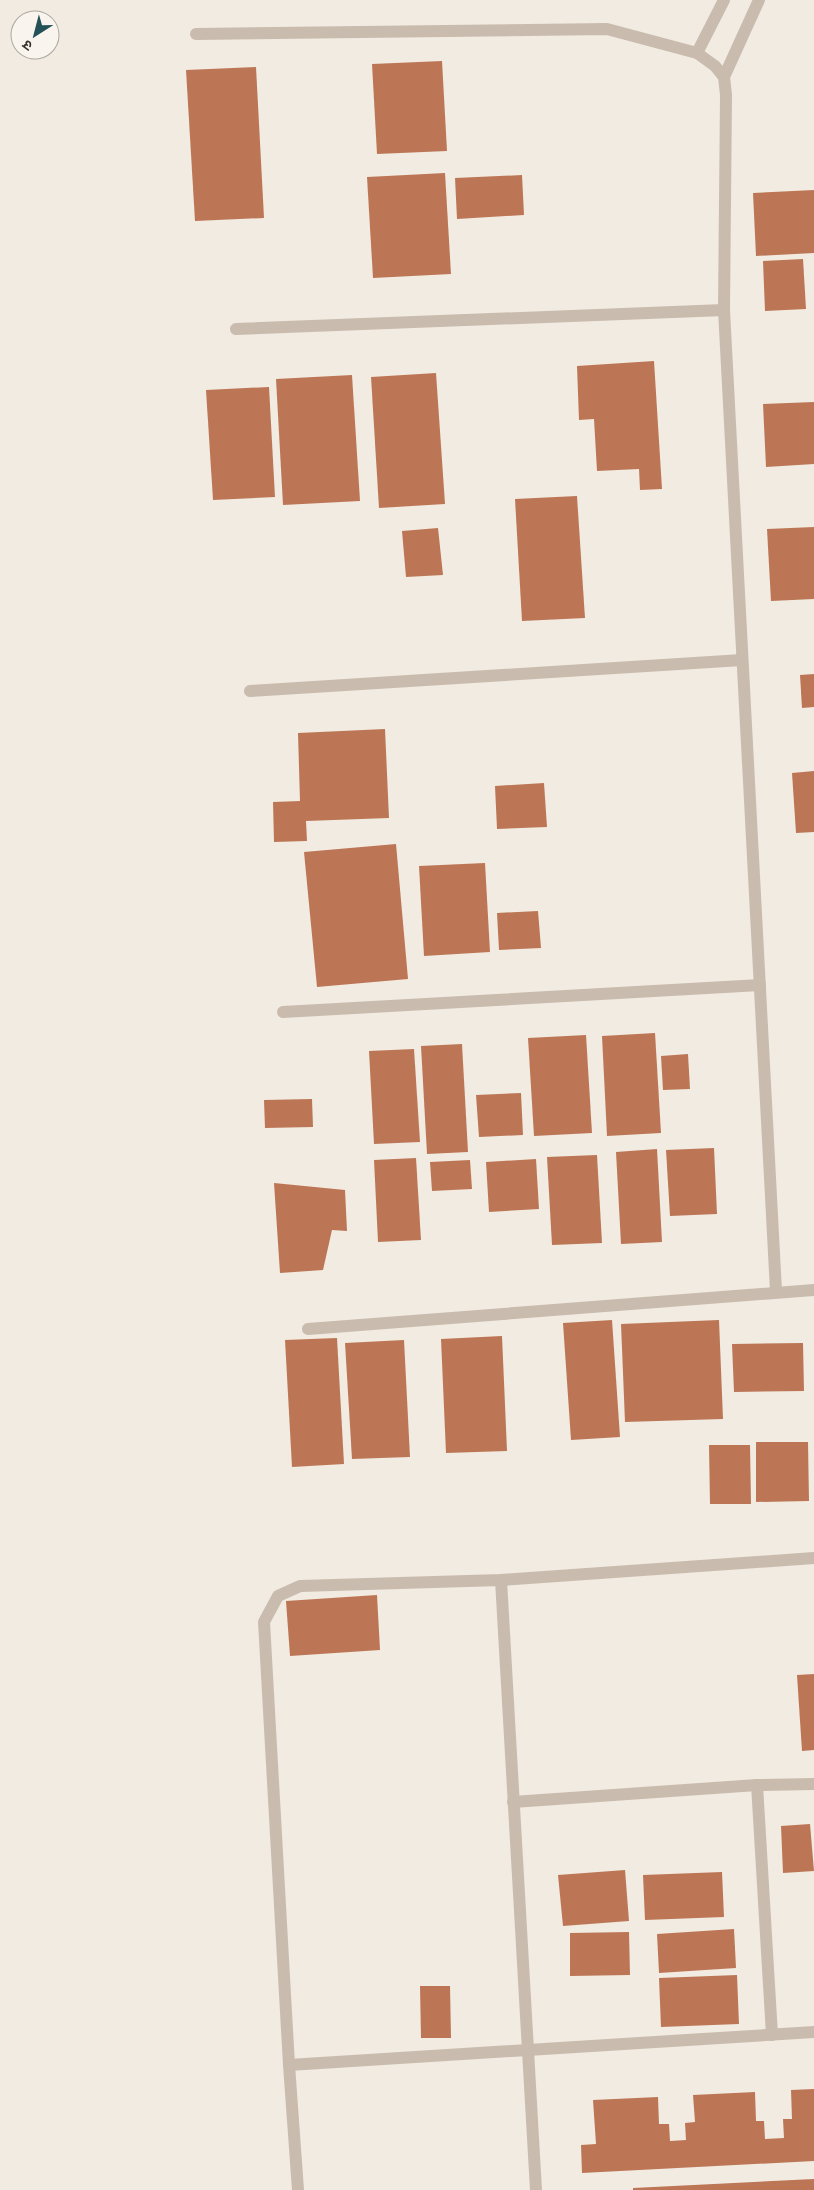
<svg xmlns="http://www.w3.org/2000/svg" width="814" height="2190" font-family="'Asap Condensed','Noto Sans Devanagari',sans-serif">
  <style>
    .building { fill: #bc7655 }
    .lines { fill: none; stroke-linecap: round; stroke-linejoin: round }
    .minor { stroke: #c9bcae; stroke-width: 12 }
  </style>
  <rect width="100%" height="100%" fill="#f2ebe1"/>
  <g class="building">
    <path d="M442 61 447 151 377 154 372 64Z"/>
    <path d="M256 67 264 218 195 221 186 70Z"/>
    <path d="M445 173 451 274 373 278 367 177Z"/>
    <path d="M522 175 524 215 457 219 455 178Z"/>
    <path d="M814 190V253L756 256 753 193Z"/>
    <path d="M803 259 806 309 765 311 763 261Z"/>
    <path d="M654 361 662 489 640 490 639 469 597 471 594 419 579 420 577 366Z"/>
    <path d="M436 373 445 504 379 508 371 377Z"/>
    <path d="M352 375 360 501 283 505 276 379Z"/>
    <path d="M269 387 275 497 213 500 206 390Z"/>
    <path d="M814 402V464L766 467 763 404Z"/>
    <path d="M577 496 585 618 522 621 515 499Z"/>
    <path d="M814 527V599L771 601 767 529Z"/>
    <path d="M438 528 443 575 406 577 402 531Z"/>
    <path d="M814 674V707L802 708 800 675Z"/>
    <path d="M385 729 389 818 306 821 307 841 274 842 273 802 300 801 298 733Z"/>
    <path d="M814 771V832L796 833 792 773Z"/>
    <path d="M544 783 547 827 497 829 495 786Z"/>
    <path d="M396 844 408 979 317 987 304 852Z"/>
    <path d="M485 863 490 952 424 956 419 866Z"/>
    <path d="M538 911 541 948 499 950 497 913Z"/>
    <path d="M655 1033 661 1133 607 1136 602 1036Z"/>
    <path d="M586 1035 592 1133 534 1136 528 1038Z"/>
    <path d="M462 1044 468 1152 427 1154 421 1046Z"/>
    <path d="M414 1049 420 1142 374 1144 369 1051Z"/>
    <path d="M688 1054 690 1089 663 1090 661 1056Z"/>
    <path d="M521 1093 523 1135 479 1137 476 1095Z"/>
    <path d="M312 1099 313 1127 265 1128 264 1100Z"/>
    <path d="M714 1148 717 1214 670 1216 666 1150Z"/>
    <path d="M657 1149 662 1242 621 1244 616 1152Z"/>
    <path d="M597 1155 602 1243 552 1245 547 1157Z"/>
    <path d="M416 1158 421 1240 378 1242 374 1160Z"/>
    <path d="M536 1159 539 1209 489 1212 486 1162Z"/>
    <path d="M470 1160 472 1189 432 1191 430 1162Z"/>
    <path d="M274 1183 345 1190 347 1231 332 1230 323 1270 280 1273Z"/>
    <path d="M612 1320 620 1437 571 1440 563 1323Z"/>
    <path d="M719 1320 723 1419 625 1422 621 1324Z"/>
    <path d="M502 1336 507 1451 446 1453 441 1339Z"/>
    <path d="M337 1338 344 1464 292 1467 285 1340Z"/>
    <path d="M404 1340 410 1457 352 1459 345 1343Z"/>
    <path d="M803 1343 804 1391 734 1392 732 1344Z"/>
    <path d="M756 1442H808L809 1501 756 1502Z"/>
    <path d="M709 1445H750L751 1504H710Z"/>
    <path d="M377 1595 380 1650 290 1656 286 1601Z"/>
    <path d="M814 1674V1750L802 1751 797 1675Z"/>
    <path d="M810 1824 814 1871 783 1873 781 1826Z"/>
    <path d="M625 1870 629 1921 563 1926 558 1875Z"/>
    <path d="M722 1872 724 1917 645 1920 643 1875Z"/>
    <path d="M734 1929 736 1968 659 1973 657 1934Z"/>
    <path d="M629 1932 630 1975 570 1976V1933Z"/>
    <path d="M737 1975 739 2024 661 2027 659 1978Z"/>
    <path d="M420 1986H450L451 2038H421Z"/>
    <path d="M814 2089V2161L582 2173 581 2145 596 2144 593 2100 658 2097 659 2124H669L670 2141 686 2140 685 2123 695 2122 693 2095 755 2092 756 2121H764L765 2139 784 2138 783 2119H792L791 2090Z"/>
    <path d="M814 2179V2190H633V2188Z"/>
  </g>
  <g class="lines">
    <g class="minor">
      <path d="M196 34 607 29 697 53 715 66 724 77 726 95 724 310 776 1291"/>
      <path d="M697 53 724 0"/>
      <path d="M724 77 759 0"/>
      <path d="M236 329 724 310"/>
      <path d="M250 691 742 660"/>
      <path d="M283 1012 760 985"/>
      <path d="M308 1329 814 1290"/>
      <path d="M501 1580 536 2190"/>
      <path d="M757 1785 772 2035"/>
      <path d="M513 1802 757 1785 814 1784"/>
      <path d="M289 2065 814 2032"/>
      <path d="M298 2190 289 2065 264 1622 278 1596 300 1586 501 1580 814 1558"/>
    </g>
  </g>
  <g transform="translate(35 35) rotate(216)"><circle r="24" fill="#f9f5ee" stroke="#aca7a0"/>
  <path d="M0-4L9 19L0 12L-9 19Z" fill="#245057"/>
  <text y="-8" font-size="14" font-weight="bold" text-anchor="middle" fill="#38312c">उ</text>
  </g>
</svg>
